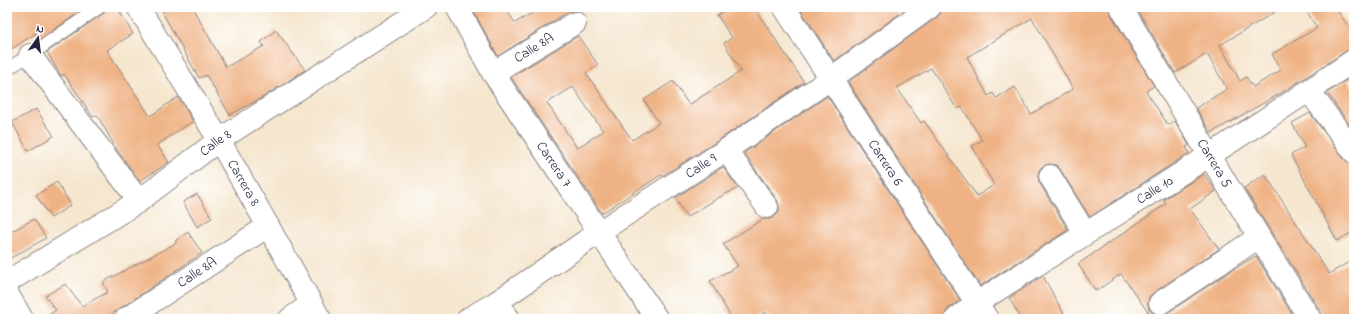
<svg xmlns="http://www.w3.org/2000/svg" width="1361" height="326" font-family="'Indie Flower',sans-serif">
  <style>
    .building { fill: #efb284; fill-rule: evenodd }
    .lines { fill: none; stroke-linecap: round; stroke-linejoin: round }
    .service-casing { stroke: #8c8484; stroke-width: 14 }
    .minor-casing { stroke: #8c8484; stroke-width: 24 }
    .service { stroke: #fff; stroke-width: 12 }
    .minor { stroke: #fff; stroke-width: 22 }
    .labels { text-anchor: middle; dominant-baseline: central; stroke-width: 4; stroke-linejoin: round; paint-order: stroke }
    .street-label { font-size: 14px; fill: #22223b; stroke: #fff }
  </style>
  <rect width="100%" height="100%" fill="#fff"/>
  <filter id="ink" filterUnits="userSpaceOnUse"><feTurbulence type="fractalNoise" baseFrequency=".025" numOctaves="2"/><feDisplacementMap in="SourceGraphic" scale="8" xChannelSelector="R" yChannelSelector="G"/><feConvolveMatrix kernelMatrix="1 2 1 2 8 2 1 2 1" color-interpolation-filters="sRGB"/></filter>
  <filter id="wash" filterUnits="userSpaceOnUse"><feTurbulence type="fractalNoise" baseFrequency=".012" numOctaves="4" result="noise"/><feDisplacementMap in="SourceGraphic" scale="16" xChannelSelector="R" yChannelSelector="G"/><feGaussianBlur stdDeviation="0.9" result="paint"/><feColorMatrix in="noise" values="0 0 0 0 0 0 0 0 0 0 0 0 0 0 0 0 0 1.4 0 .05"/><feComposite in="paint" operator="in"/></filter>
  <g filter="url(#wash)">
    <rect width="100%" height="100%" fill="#f5e6ce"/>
    <g id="blocks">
      <g class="building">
        <path d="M7 7H87L40 39 36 33 7 52Z"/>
        <path d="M107 7H117L133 34 107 50 150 116 178 97 193 121 157 145 169 162 140 181 117 150 97 115 93 117 64 74 61 76 47 52 104 13Z"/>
        <path d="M171 7H192L226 67 264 46 261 42 276 30 305 70 265 96 230 115 206 75 199 78 162 12Z"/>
        <path d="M471 7H505L515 23 542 7H585L578 11H574L568 12 498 56Z"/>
        <path d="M730 7H754L804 82 719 140 662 176 661 175 602 213 511 77 578 36 598 65 586 73 632 140 659 123 644 100 673 81 689 105 741 71 724 43 732 38 717 15ZM573 87 603 131 577 148 547 103Z"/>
        <path d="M799 7H909L834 61Z"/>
        <path d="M942 7H1109L1110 13 1154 86 1146 91 1168 125 1175 121 1189 145 1186 147 1189 153 1090 217 1060 169 1056 165 1050 164 1043 166 1039 170 1038 177 1039 182 1068 230 980 286 848 82 937 17 941 12ZM1032 18 1073 89 1031 114 1015 87 996 98 993 93 988 96 967 57ZM931 68 957 109 962 107 982 140 972 146 994 185 977 196 924 121 921 123 897 88Z"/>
        <path d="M1136 7H1283L1220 45 1240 81 1246 77 1253 87 1281 70 1272 54 1317 28 1304 7H1335L1354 35V46L1283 92 1211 133 1196 108 1227 89 1207 54 1175 73Z"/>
        <path d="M1347 80 1354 90V131L1327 93Z"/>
        <path d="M827 96 960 300 948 309 944 316 941 319H771L766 312 754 319H732L710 281 738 266 723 244 763 219H769L774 217 779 212V205L777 200 744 153Z"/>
        <path d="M36 109 54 136 28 151 12 122Z"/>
        <path d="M1310 113 1344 159 1349 163 1354 164V231L1337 241 1291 155 1305 147 1292 123Z"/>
        <path d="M723 167 738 188 718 198 687 217 675 198Z"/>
        <path d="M1204 174 1216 191 1190 209 1219 249 1153 293 1149 297 1148 303 1149 310 1155 314 1161 315 1167 313 1234 269 1256 256 1295 319H1153L1121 274 1096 291 1078 264 1166 204 1164 199Z"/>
        <path d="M1265 174 1329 274 1349 262 1354 270V319H1322L1321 312 1244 188Z"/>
        <path d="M57 182 71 205 51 218 36 195Z"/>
        <path d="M197 194 212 218 197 227 183 202Z"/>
        <path d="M34 219 46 238 7 260V234Z"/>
        <path d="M188 232 202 253 112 314 114 319H43L56 310 45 296 65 284 82 306 108 292 103 282 176 243V240Z"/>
        <path d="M1043 276 1064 314 1055 319H1021L1009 298Z"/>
      </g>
    </g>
  </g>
  <g filter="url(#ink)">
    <use href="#blocks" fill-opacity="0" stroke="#8c8484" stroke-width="1"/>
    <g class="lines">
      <g class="service-casing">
        <path id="service" d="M7 69 30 55 100 7"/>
      </g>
      <g class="minor-casing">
        <g id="minor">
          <path id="s1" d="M138 7 219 140 268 226 320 319"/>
          <path id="s2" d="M457 7 493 73 657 319"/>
          <path id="s3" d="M784 7 987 319"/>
          <path id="s4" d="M1121 7 1232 193 1310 319"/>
          <path d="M30 55 139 201"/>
          <path id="s5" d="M493 73 575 23"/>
          <path d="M1309 91 1354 152"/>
          <path d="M726 150 767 207"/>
          <path d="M1050 176 1085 233"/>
          <path id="s6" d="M7 282 139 201 219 140 426 7"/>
          <path d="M7 293 22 319"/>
          <path d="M497 302 509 319"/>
          <path d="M1160 303 1259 237"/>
          <path id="s7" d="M126 319 268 226"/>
          <path d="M290 319 311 304"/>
          <path id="s8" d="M468 319 497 302 599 232 726 150 832 78 930 7"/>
          <path id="s9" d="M956 319 977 303C1102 222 1231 145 1354 60"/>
        </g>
      </g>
      <use href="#service" class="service"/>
      <use href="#minor" class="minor"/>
    </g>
  </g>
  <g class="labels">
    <g class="street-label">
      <text stroke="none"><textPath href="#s5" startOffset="48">Calle 8A</textPath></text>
      <text stroke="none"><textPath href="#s6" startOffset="251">Calle 8</textPath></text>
      <text stroke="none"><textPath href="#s3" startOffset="186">Carrera 6</textPath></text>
      <text stroke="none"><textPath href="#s4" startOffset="182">Carrera 5</textPath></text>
      <text stroke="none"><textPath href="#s2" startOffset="185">Carrera 7</textPath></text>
      <text stroke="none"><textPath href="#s8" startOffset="279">Calle 9</textPath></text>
      <text stroke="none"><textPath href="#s1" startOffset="205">Carrera 8</textPath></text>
      <text stroke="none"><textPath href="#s9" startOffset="237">Calle 10</textPath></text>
      <text stroke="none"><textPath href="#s7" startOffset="85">Calle 8A</textPath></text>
    </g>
  </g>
  <rect width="1361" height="326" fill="none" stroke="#fff" stroke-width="24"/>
  <g transform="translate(38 38) rotate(14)" stroke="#ffffff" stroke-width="3" paint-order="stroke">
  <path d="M0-3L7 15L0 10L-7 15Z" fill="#22223b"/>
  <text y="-6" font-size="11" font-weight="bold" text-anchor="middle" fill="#22223b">N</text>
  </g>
</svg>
